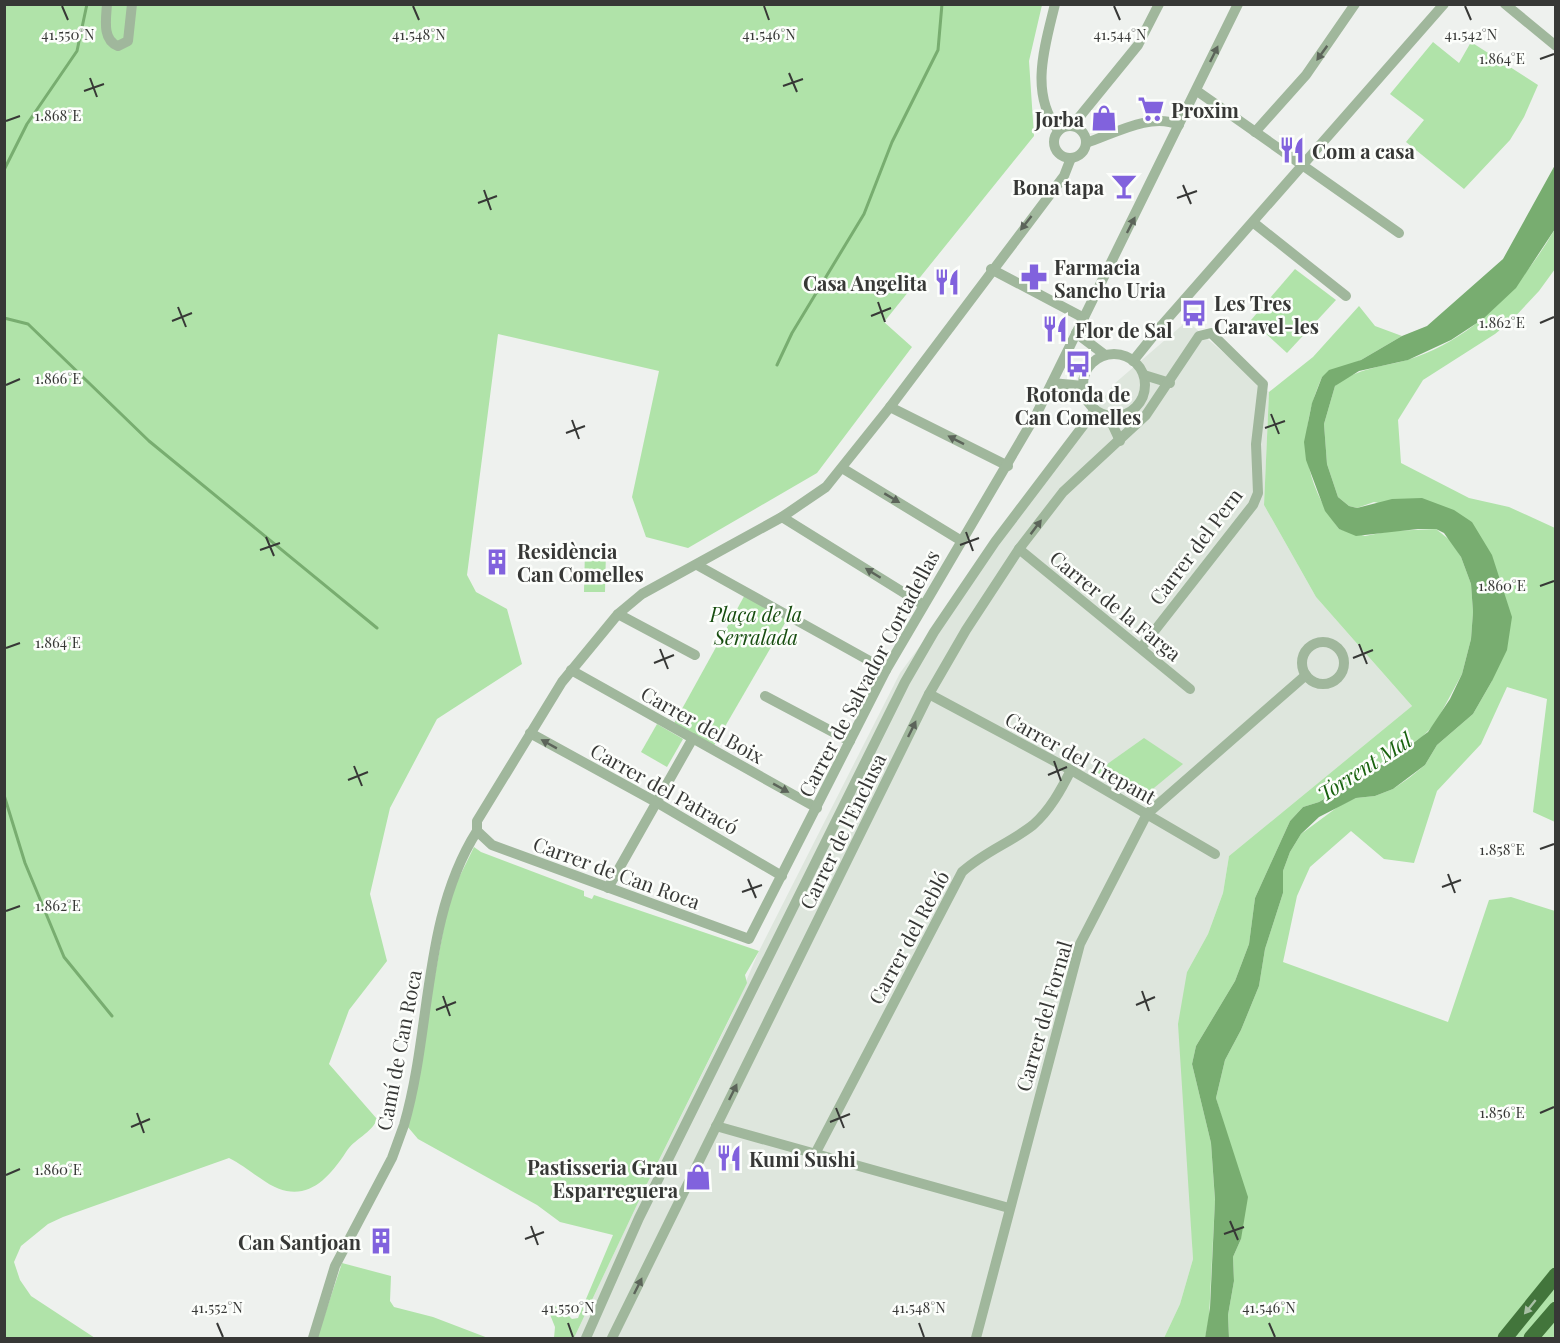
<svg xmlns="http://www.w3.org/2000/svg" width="1560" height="1343" font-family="'Playfair Display',serif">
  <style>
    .built { fill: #dee6dd }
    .green { fill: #b0e3a9 }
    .water { fill: #78ad70 }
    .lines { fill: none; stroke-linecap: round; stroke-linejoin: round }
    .stream { stroke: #78ad70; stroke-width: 3 }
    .minor { stroke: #a0b79c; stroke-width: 10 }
    .highway { stroke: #42753b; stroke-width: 15 }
    .oneway { fill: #5c645a }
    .oneway2 { fill: #a8c0a5 }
    .ticks { fill: none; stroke: #373836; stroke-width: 2 }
    .labels { text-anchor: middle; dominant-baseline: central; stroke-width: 5; stroke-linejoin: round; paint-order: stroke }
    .poi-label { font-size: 20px; font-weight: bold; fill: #373836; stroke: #fcfefb; text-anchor: start }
    .street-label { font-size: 20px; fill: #373836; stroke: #fcfefb }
    .park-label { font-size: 20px; font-style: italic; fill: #174d10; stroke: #fcfefb }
    .water-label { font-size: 21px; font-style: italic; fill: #18610e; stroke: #fcfefb }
    .ticks-label { font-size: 15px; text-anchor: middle; fill: #373836; stroke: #fcfefb; stroke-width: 5; stroke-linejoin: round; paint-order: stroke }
  </style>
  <rect width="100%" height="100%" fill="#eef1ee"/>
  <path class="built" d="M1187 321 1269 392 1264 505 1316 597 1412 706 1229 856 1223 893 1208 934 1187 972 1190 1193 1193 1259 1180 1304 1164 1338H574L644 1190 731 1016 759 951 900 673 1114 384Z"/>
  <g class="green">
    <path d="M5 5H1042L1029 61 1034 136 884 322 912 347 817 473 688 548 646 537 632 497 659 371 498 334 467 575 476 592 507 609 522 664 437 719 390 808 370 894 387 961 349 1010 329 1064 377 1119C372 1133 354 1139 346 1152 324 1186 299 1207 260 1178 249 1171 241 1164 229 1158L63 1217 48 1224 21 1246 14 1262 20 1280 31 1296 95 1338H5Z"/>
    <path d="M1433 42 1459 63 1471 42 1538 85 1524 117 1510 140 1464 189 1406 142 1424 120 1390 94Z"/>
    <path d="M1555 229V269L1539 291 1511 321 1495 334 1423 380 1398 420 1401 463 1469 498 1509 507 1555 528V822L1533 812 1547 699 1507 687 1481 744 1437 791 1414 863 1384 859 1351 831 1310 867 1297 896 1283 962 1448 1022 1489 900 1511 897 1555 911V1338H1229L1228 1315 1234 1281 1233 1257 1241 1239 1228 1139 1216 1098 1225 1060 1241 1030 1259 986 1265 949 1283 893V871L1290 852 1301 834 1339 806 1356 798 1375 796 1393 789 1409 778 1425 765 1437 745 1473 714 1492 681 1472 522 1374 502 1357 508 1349 506 1338 497 1327 464 1324 424 1335 386C1356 368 1382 367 1407 360 1474 340 1521 287 1555 229Z"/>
    <path d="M1295 269 1336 300 1287 353 1251 320Z"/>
    <path d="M1359 306 1375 326 1402 336 1361 360 1322 377C1297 434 1302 479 1339 529L1365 536 1391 531 1436 529 1451 541 1461 557 1471 584 1473 612 1471 639 1462 674 1435 724 1422 737 1319 802 1303 807 1290 821 1255 898 1249 944 1235 981 1196 1046 1192 1064 1211 1143 1215 1201 1209 1318 1205 1338H1164L1180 1304 1193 1259 1178 1024 1187 972 1208 934 1223 893 1229 856 1412 706 1316 597 1264 505 1269 392 1313 357Z"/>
    <path d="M585 549 606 550 605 592H584Z"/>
    <path d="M747 591 789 616 712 749 672 727Z"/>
    <path d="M657 724 683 739 667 767 641 752Z"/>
    <path d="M1144 738 1183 764 1143 797 1096 772Z"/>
    <path d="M474 847 481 852 584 891V896L592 899 594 895 759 951 745 975 747 983 644 1190 574 1338H554L555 1327 545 1302 562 1309 572 1319 578 1318 613 1235 560 1222 537 1205 418 1139 407 1126 447 910 454 888Z"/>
    <path d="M342 1263 391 1276 390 1301 394 1307 433 1317 488 1338H317Z"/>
  </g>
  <path class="water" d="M1555 165V229L1516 288 1483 319 1451 340 1408 360 1359 371 1335 386 1324 424 1327 464 1338 497 1349 506 1357 508 1392 499 1422 498 1454 510 1472 522 1492 555 1512 617 1507 650 1492 681 1473 714 1437 745 1425 765 1393 789 1375 796 1356 798 1319 817 1301 834 1290 852 1283 871V893L1265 949 1259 986 1241 1030 1225 1060 1216 1098 1248 1197 1241 1239 1233 1257 1234 1281 1228 1315 1229 1338H1205L1210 1308 1215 1200 1211 1143 1192 1064 1196 1046 1235 981 1249 944 1255 898 1290 821 1303 807 1319 802 1393 758 1428 732 1450 699 1462 674 1471 639 1473 612 1471 584 1461 557 1444 533 1436 529H1418L1356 536 1339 529 1325 511 1306 460 1304 442 1312 403 1322 377 1329 370 1361 360 1402 336 1427 326 1503 259Z"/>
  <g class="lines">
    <g class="stream">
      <path d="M4 170 27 124 77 51 87 4"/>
      <path d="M4 318 28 324 149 441 377 628"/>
      <path d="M777 365 792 333 864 214 892 142 938 50 942 4"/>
      <path d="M4 795 25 863 64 957 112 1016"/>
    </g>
    <g class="minor">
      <path d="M107 4C106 19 102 40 118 46L128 41 132 4"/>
      <path d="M1055 4C1045 46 1029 93 1058 130"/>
      <path d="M1505 4 1556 46"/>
      <path d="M1197 91 1399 233"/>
      <circle cx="1070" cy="142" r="16"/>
      <path d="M1072 126 1138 45 1159 4"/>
      <path d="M1255 132 1306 75 1355 4"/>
      <path d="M1086 143C1114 134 1150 112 1179 125"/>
      <path d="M1254 223 1346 296"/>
      <path d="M991 269 1084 318"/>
      <path d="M1076 333 1105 355"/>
      <circle cx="1114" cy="385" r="31"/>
      <path d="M1133 361 1162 325 1444 4"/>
      <path d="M1144 375 1170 383"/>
      <path d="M1052 383 1083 386"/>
      <path d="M890 407 1008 466"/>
      <path d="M1108 415 1120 441"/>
      <path d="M842 468 960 540"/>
      <path d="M782 517 922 604"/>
      <path d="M1019 549 1190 689"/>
      <path d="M697 565 886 670"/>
      <path d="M618 614 695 655"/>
      <circle cx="1323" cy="663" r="21"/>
      <path d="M571 670 817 808"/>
      <path d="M929 694 1071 770 1215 854"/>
      <path d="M765 696 850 741"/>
      <path d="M530 733 656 802 782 876"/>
      <path d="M477 831 492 845 749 939 886 670 1037 413 1238 4"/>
      <path d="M477 831V821L562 682 618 614 642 594 782 517 826 487 890 407 1064 176 1071 158"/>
      <path d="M608 888 693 738"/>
      <path d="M716 1126 1009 1208"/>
      <path d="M815 1154 962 872C984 852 1010 843 1033 825 1050 810 1061 790 1071 770"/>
      <path d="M313 1338 335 1266 392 1158 404 1125C432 1029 422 918 477 831"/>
      <path d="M586 1338 639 1218 905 682 934 632 995 542 1095 410"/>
      <path d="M612 1338 929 694 966 630 1019 549 1063 492 1146 415 1199 336 1211 333 1263 384 1256 444 1258 493 1253 505 1141 648"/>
      <path d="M976 1338 1080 944 1147 814 1306 675"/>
    </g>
    <g class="highway">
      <path d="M1505 1338 1556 1275"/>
      <path d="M1531 1338 1556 1309"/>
    </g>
  </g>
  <defs><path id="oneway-solid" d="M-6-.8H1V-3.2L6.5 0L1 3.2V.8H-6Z" transform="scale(1.5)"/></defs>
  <g class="oneway">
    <use href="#oneway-solid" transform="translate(1322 53) rotate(126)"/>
    <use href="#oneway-solid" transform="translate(1214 54) rotate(-64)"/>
    <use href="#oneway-solid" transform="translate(1026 223) rotate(128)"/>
    <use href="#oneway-solid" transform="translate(1131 225) rotate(-63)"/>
    <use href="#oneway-solid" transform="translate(956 440) rotate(-153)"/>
    <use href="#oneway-solid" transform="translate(892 498) rotate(31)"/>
    <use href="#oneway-solid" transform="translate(1036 527) rotate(-53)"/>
    <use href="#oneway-solid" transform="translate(873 573) rotate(-148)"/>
    <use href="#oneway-solid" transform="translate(912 729) rotate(-64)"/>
    <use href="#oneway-solid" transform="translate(549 744) rotate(-151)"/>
    <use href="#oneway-solid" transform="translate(781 788) rotate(29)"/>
    <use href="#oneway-solid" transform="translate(733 1092) rotate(-64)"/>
    <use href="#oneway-solid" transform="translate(638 1286) rotate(-64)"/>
  </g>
  <use class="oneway2" href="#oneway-solid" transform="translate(1530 1307) rotate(129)"/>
  <path class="ticks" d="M62 6 68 20M413 6 419 20M764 6 769 20M1114 6 1120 20M1465 6 1471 20M1540 59 1554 54M789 73 797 92M90 78 97 97M783 86 803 79M84 91 104 84M6 121 20 116M1183 185 1191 204M484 190 491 210M1177 198 1197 191M478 203 497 196M878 302 885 322M178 307 186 327M871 316 891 308M172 321 192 313M1540 323 1554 317M6 385 20 379M1271 414 1279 434M572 420 579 439M1265 428 1285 421M566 433 585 426M966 532 973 551M266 537 274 556M960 545 979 538M260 550 280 543M1540 586 1554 581M1359 644 1367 664M6 648 20 643M660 649 668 669M1353 658 1373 650M654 663 674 655M1054 761 1061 781M354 766 362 786M1048 775 1067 767M348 780 368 772M1540 849 1554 844M1448 874 1455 893M748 879 756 898M1442 887 1461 880M742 892 762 885M6 911 20 906M1142 991 1149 1011M443 996 450 1016M1136 1005 1155 997M436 1010 456 1002M836 1108 844 1128M137 1113 144 1133M1540 1113 1554 1107M830 1122 850 1114M131 1127 150 1119M6 1175 20 1169M1230 1221 1238 1240M531 1226 538 1245M1224 1234 1244 1227M525 1239 544 1232M217 1323 223 1337M568 1323 573 1337M919 1323 924 1337M1269 1323 1275 1337"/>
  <defs>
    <g id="supermarket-bare" transform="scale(2.07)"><path d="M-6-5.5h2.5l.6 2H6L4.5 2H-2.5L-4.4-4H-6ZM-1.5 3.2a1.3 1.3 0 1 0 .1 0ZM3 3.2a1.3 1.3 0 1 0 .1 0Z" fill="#8162dd" stroke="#fcfefb" stroke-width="2.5" paint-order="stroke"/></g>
    <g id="shop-bare" transform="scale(2.07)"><path d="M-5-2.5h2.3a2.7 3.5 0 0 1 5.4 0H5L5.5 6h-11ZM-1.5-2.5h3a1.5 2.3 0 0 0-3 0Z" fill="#8162dd" stroke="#fcfefb" stroke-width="2.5" paint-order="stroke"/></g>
    <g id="restaurant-bare" transform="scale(2.07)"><path d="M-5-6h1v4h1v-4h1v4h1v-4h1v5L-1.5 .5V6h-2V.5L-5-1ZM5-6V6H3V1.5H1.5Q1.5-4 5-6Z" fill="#8162dd" stroke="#fcfefb" stroke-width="2.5" paint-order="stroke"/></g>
    <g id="bar-bare" transform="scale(2.07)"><path d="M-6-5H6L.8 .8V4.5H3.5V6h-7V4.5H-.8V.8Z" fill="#8162dd" stroke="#fcfefb" stroke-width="2.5" paint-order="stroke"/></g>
    <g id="pharmacy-bare" transform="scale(2.07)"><path d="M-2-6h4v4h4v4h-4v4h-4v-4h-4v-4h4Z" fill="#8162dd" stroke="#fcfefb" stroke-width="2.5" paint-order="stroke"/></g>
    <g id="bus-bare" transform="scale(2.07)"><path d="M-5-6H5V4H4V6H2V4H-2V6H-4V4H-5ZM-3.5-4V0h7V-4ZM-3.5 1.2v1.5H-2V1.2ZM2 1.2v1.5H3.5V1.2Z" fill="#8162dd" stroke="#fcfefb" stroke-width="2.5" paint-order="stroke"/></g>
    <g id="building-bare" transform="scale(2.07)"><path d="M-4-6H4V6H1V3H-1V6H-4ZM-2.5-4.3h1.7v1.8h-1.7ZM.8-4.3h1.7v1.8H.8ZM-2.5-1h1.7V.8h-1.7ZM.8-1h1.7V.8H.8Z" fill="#8162dd" stroke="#fcfefb" stroke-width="2.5" paint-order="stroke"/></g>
  </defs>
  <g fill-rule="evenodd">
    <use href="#supermarket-bare" x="1151" y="109"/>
    <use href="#shop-bare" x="1104" y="118"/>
    <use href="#restaurant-bare" x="1292" y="150"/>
    <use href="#bar-bare" x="1124" y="186"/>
    <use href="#pharmacy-bare" x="1034" y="277"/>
    <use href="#restaurant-bare" x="947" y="282"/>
    <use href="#bus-bare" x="1194" y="313"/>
    <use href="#restaurant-bare" x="1055" y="329"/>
    <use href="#bus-bare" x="1078" y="364"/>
    <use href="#building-bare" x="497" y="562"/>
    <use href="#restaurant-bare" x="729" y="1158"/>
    <use href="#shop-bare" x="698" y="1177"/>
    <use href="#building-bare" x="381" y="1241"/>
  </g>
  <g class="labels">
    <g class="poi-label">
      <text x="1171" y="109">Proxim</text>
      <text x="1084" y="118" text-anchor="end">Jorba</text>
      <text x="1312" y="150">Com a casa</text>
      <text x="1104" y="186" text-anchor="end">Bona tapa</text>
      <text x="1054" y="266">Farmacia<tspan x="1054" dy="23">Sancho Uria</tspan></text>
      <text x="927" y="282" text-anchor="end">Casa Angelita</text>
      <text x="1214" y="302">Les Tres<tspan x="1214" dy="23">Caravel-les</tspan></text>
      <text x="1075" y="329">Flor de Sal</text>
      <text x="1078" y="393" text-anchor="middle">Rotonda de<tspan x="1078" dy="23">Can Comelles</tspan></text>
      <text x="517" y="550">Residència<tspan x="517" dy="23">Can Comelles</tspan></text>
      <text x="749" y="1158">Kumi Sushi</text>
      <text x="678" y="1166" text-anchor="end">Pastisseria Grau<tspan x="678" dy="23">Esparreguera</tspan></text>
      <text x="361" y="1241" text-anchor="end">Can Santjoan</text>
    </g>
    <g class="street-label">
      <text transform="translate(1195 546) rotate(-53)">Carrer del Pern</text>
      <text transform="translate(1116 605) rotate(39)">Carrer de la Farga</text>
      <text transform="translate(868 673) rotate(-62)">Carrer de Salvador Cortadellas</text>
      <text transform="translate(703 724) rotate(29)">Carrer del Boix</text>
      <text transform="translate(1081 757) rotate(29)">Carrer del Trepant</text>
      <text transform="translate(665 788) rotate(29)">Carrer del Patracó</text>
      <text transform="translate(842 831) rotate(-64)">Carrer de l'Enclusa</text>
      <text transform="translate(617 872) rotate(20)">Carrer de Can Roca</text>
      <text transform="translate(908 937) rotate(-62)">Carrer del Rebló</text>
      <text transform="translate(1043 1016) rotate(-74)">Carrer del Fornal</text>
      <text transform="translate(398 1050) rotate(-79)">Camí de Can Roca</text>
    </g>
    <g class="park-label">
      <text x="756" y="613">Plaça de la<tspan x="756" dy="23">Serralada</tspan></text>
    </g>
    <g class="water-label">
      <text transform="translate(1364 766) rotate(-33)">Torrent Mal</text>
    </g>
  </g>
  <g class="ticks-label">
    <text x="68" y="40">41.550°N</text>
    <text x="419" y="40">41.548°N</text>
    <text x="769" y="40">41.546°N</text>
    <text x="1120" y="40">41.544°N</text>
    <text x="1471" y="40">41.542°N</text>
    <text x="1502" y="64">1.864°E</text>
    <text x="58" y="121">1.868°E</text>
    <text x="1502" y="328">1.862°E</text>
    <text x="58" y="384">1.866°E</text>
    <text x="1502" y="591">1.860°E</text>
    <text x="58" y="648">1.864°E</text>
    <text x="1502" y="855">1.858°E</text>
    <text x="58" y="911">1.862°E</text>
    <text x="1502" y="1118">1.856°E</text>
    <text x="58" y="1175">1.860°E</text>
    <text x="217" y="1313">41.552°N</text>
    <text x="568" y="1313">41.550°N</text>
    <text x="919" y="1313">41.548°N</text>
    <text x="1269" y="1313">41.546°N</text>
  </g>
  <rect width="1560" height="1343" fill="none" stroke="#373836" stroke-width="12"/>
</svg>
